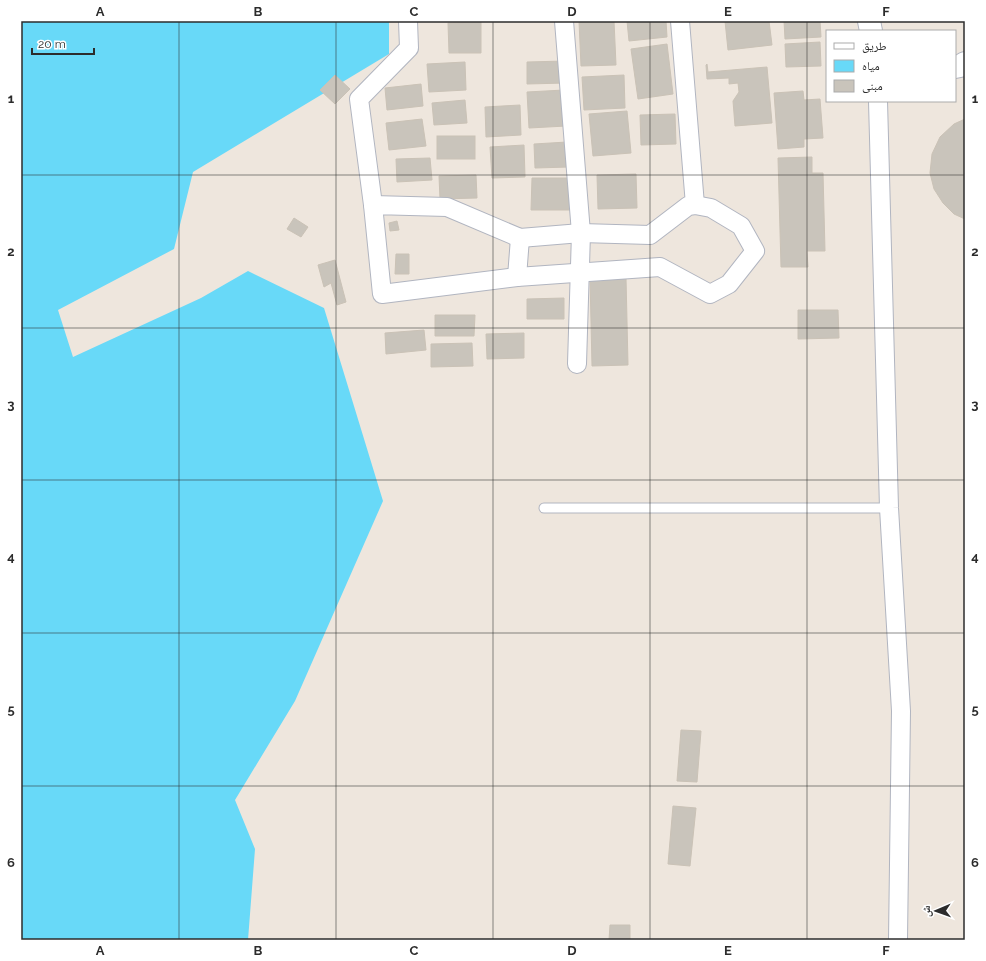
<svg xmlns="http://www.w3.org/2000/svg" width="986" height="961" font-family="Raleway,'Noto Naskh Arabic',sans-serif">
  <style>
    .water { fill: #68d9f8 }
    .building { fill: #c9c4bb; stroke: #cac2b6 }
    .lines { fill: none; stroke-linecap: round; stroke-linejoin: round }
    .lane-casing { stroke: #b1b5c0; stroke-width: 11 }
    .street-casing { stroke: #b1b5c0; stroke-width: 20 }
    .secondary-casing { stroke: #b1b5c0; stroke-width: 24 }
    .lane { stroke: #fff; stroke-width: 9 }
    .street { stroke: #fff; stroke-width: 18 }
    .secondary { stroke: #fff; stroke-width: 22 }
    .grid { fill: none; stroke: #2c2c2c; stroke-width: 1; stroke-opacity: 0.55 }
    .neatline { fill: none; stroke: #2c2c2c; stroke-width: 1.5 }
    .grid-label { font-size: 13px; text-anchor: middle; font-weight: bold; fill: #2c2c2c }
  </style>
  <rect width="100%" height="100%" fill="#eee6dd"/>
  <path class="water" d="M21 21H389V54L193 172 174 249 58 310 73 357 201 298 248 271 324 308 383 501 295 701 235 800 255 849 248 940H21Z"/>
  <g class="building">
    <path d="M579 21H614L616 65 581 66Z"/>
    <path d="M627 21H666L667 37 629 41Z"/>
    <path d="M725 21H769L772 45 728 50Z"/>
    <path d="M784 21H820L821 37 785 39Z"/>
    <path d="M481 22V53H449L448 23Z"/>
    <path d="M820 42 821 66 786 67 785 44Z"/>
    <path d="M667 44 673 94 638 99 631 49Z"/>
    <path d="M565 61V83L527 84V62Z"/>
    <path d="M465 62 466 90 429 92 427 64Z"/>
    <path d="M707 64 708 72 767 67 772 123 735 126 733 101 739 92 738 83 729 84V78L707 79 706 65Z"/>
    <path d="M335 75 350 89 335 104 320 90Z"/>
    <path d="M624 75 625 108 584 110 582 77Z"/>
    <path d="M421 84 423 106 387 110 385 88Z"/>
    <path d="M564 90 566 126 529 128 527 92Z"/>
    <path d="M803 91 804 100 820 99 823 138 804 139V147L778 149 774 93Z"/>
    <path d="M465 100 467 123 434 125 432 103Z"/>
    <path d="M520 105 521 135 486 137 485 107Z"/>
    <path d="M627 111 631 153 593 156 589 114Z"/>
    <path d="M675 114 676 144 641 145 640 115Z"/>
    <path d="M422 119 426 146 389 150 386 123Z"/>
    <path d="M965 119V219L954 214 943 203 934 189 930 173 932 154 940 137 954 124Z"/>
    <rect x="437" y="136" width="38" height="23"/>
    <path d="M567 142 569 167 535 168 534 144Z"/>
    <path d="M524 145 525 177 492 178 490 147Z"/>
    <path d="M812 157V173H823L825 251H807L808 267H781L778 158Z"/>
    <path d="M430 158 432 180 397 182 396 159Z"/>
    <path d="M636 174 637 208 598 209 597 175Z"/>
    <path d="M476 175 477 198 440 199 439 176Z"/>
    <path d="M532 178H570V210H531Z"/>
    <path d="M294 218 308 227 301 237 287 229Z"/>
    <path d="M397 221 399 230 390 231 389 223Z"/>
    <path d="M396 254H409V274H395Z"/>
    <path d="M335 260 346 302 337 305 331 283 324 287 318 265Z"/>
    <path d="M590 278H626L628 365 592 366Z"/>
    <path d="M564 298V319H527V299Z"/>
    <path d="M798 310H838L839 338 798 339Z"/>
    <path d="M435 315H475L474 336H435Z"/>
    <path d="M424 330 426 350 386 354 385 333Z"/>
    <path d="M524 333V358L487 359 486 334Z"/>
    <path d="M472 343 473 366 431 367V344Z"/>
    <path d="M681 730 701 731 697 782 677 781Z"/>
    <path d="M673 806 696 808 690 866 668 864Z"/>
    <path d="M610 925H630V940H609Z"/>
  </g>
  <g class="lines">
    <g class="lane-casing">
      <path id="lane" d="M544 508H889"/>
    </g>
    <g class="street-casing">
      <g id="street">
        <path d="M564 21 581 233 577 364"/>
        <path d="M680 21 695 205"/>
        <path d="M878 101 889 508 901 711 898 940"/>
        <path d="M373 205 447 207 520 238 581 233 650 235 688 206 695 205 711 208 741 226 755 251 729 284 710 294 660 267 517 277 382 294Z"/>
        <path d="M373 205 359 99 409 48 408 21"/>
        <path d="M517 277 520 238"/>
      </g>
    </g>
    <g class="secondary-casing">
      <g id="secondary">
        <path d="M869 21 871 31"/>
        <path d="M955 67 960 66 965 63"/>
      </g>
    </g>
    <use href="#lane" class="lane"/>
    <use href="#street" class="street"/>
    <use href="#secondary" class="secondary"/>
  </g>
  <path class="grid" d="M179 21V940M336 21V940M493 21V940M650 21V940M807 21V940M21 175H965M21 328H965M21 480H965M21 633H965M21 786H965"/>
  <rect width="986" height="961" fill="none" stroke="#ffffff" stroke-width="44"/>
  <rect x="826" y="30" width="130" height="72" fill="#ffffff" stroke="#ababab"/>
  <rect x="834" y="43" width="20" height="6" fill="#ffffff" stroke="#ababab"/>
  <text x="862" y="50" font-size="12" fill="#2c2c2c">طريق</text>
  <rect x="834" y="60" width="20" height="12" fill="#68d9f8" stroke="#ababab"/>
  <text x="862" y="70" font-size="12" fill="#2c2c2c">مياه</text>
  <rect x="834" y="80" width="20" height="12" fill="#c9c4bb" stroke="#ababab"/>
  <text x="862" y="90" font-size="12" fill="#2c2c2c">مبنى</text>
  <g transform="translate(936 911) rotate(268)" stroke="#ffffff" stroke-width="3" paint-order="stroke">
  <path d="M0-3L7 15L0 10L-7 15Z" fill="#2c2c2c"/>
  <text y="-6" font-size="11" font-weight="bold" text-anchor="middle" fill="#2c2c2c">ش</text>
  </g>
  <path d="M32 48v6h62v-6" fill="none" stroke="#2c2c2c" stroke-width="2"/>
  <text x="38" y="48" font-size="12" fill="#2c2c2c" stroke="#ffffff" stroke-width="3" paint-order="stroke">20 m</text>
  <rect x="22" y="22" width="942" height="917" class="neatline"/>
  <g class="grid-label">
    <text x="100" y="16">A</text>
    <text x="258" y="16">B</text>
    <text x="414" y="16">C</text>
    <text x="572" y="16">D</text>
    <text x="728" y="16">E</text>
    <text x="886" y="16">F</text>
    <text x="11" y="103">1</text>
    <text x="975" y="103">1</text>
    <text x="11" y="256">2</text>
    <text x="975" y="256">2</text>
    <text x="11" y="409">3</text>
    <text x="975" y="409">3</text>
    <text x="11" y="561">4</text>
    <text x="975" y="561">4</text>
    <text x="11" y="714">5</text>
    <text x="975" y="714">5</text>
    <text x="11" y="867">6</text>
    <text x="975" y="867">6</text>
    <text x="100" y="955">A</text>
    <text x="258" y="955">B</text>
    <text x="414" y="955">C</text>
    <text x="572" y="955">D</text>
    <text x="728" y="955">E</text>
    <text x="886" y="955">F</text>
  </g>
</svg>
